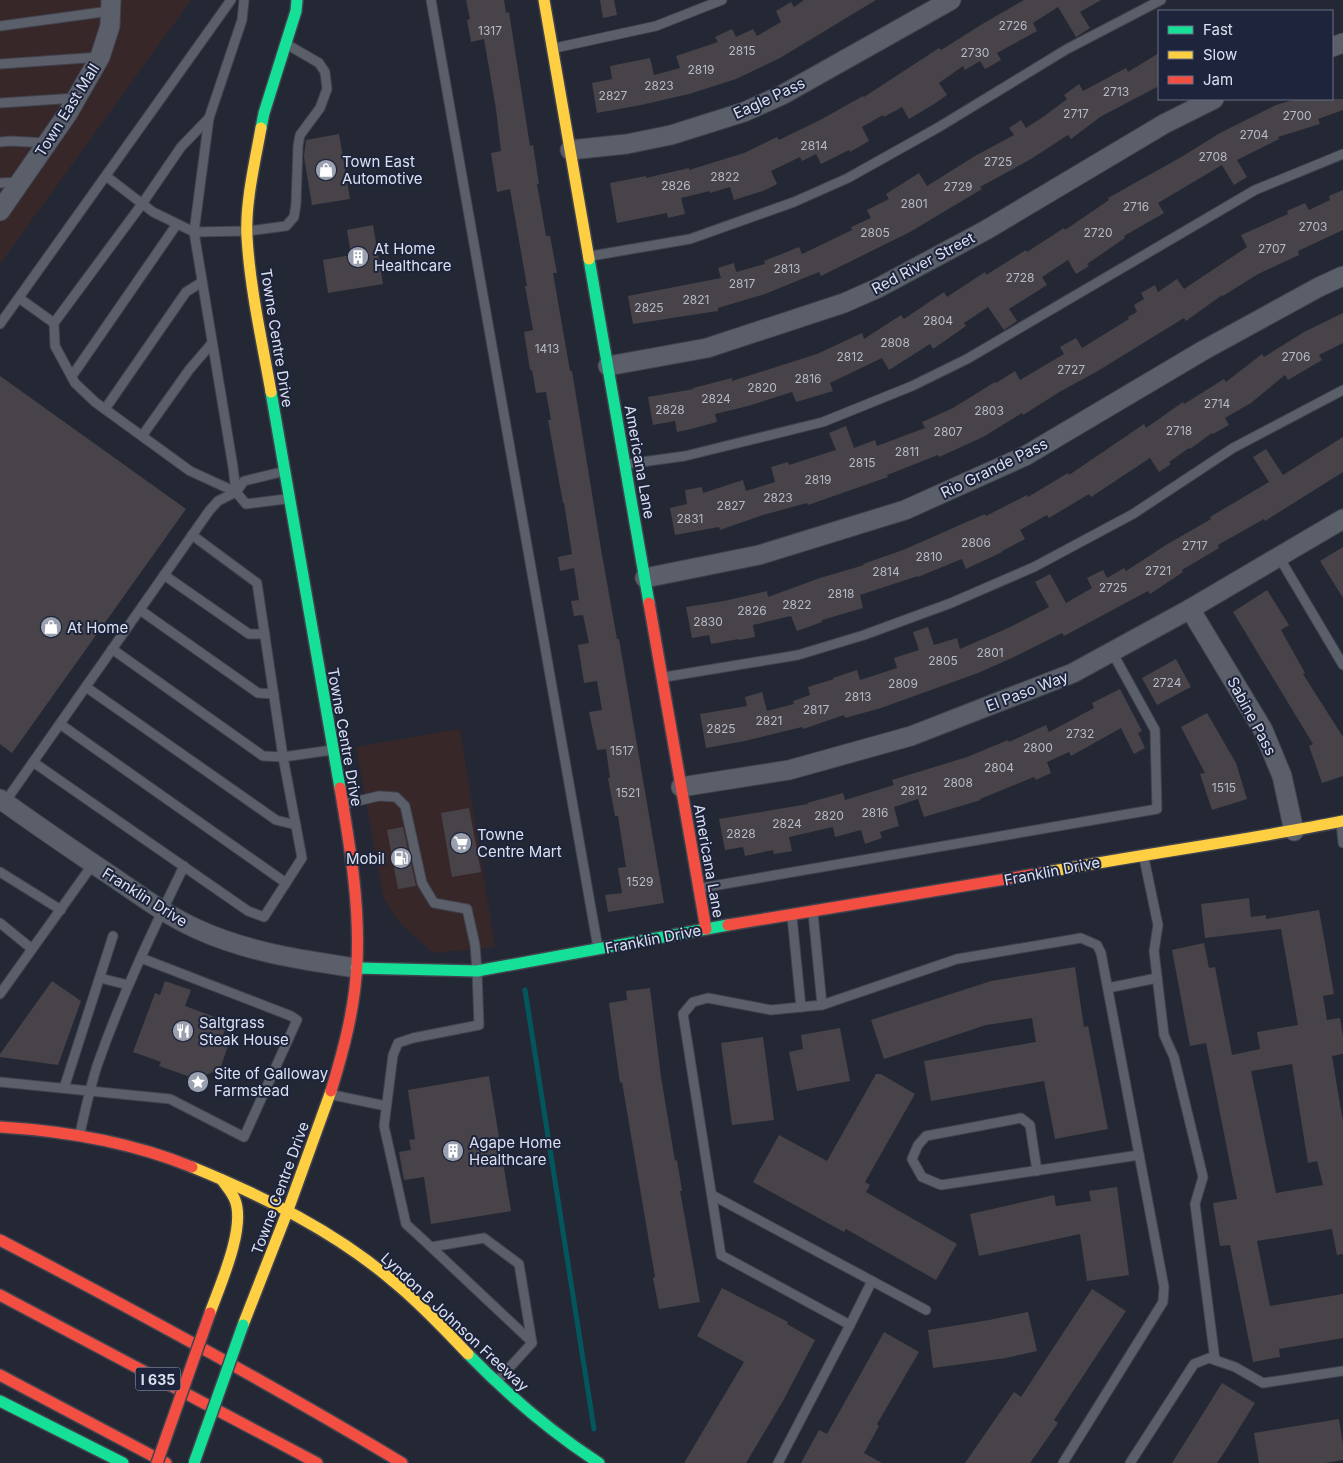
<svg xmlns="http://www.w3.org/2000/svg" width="1343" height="1463" font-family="Inter,sans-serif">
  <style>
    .commercial { fill: #382728 }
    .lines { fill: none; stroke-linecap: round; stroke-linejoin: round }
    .stream { stroke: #03565d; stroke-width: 5 }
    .building { fill: #474348; fill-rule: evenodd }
    .lane-casing { stroke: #40434e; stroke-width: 11 }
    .street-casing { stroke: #40434e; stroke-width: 21 }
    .fast-casing { stroke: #40434e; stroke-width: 14 }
    .slow-casing { stroke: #40434e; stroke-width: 14 }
    .jam-casing { stroke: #40434e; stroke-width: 14 }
    .lane { stroke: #5b5f6a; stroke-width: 9 }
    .street { stroke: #5b5f6a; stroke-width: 19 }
    .fast { stroke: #16e098; stroke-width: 11 }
    .slow { stroke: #ffcf43; stroke-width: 11 }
    .jam { stroke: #f24e42; stroke-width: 11 }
    .fast-bridge-casing { stroke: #40434e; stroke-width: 14; stroke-linecap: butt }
    .jam-bridge-casing { stroke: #40434e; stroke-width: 14; stroke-linecap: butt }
    .fast-bridge { stroke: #16e098; stroke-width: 11 }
    .jam-bridge { stroke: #f24e42; stroke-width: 11 }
    .labels { text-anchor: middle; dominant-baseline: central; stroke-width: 4; stroke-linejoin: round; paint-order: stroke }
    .number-label { font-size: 12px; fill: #b6bac7 }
    .shield { fill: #1d243b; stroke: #a2a8ba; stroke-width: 1 }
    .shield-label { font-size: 14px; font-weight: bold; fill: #dbe1f1 }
    .street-label { font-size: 15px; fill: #dbe1f1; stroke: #1d243b }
    .poi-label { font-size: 15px; fill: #dbe1f1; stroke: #1d243b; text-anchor: start }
  </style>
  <rect width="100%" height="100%" fill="#242834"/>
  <g class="commercial">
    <path d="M0 0H191L0 264Z"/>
    <path d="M460 729 495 947 433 953 399 922 384 899 356 747Z"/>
  </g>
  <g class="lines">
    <path class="stream" d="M525 990 594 1429"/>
  </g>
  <g class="building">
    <path d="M466 0H504L506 13 509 12 530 146 533 145 539 184H537L546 236H550L557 273H553L570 371H572L601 549 617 639H619L664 903 608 912 605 895 622 893 618 868 626 867 618 816H615L608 778H610L606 749 597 750 589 712 602 710 597 681 584 683 578 645 589 643 583 615 574 616 571 601 579 600 574 568 560 571 558 557 572 554 564 503H563L548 420H551L546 392 536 393 532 370H530L524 332 533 330 525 286H527L510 189 497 192 491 153 501 151 496 109 484 39 471 42 467 20 470 19Z"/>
    <path d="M600 0H614L617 15 603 18Z"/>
    <path d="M804 0H876L780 58 736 79 689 94 641 105 597 113 592 83 612 79 610 66 650 58 654 75 680 68 676 56 718 42 715 37 732 29 736 37 753 29 757 36 781 22 776 11 791 2 794 7Z"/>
    <path d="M1024 0H1101L1080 12 1090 28 1076 37 1058 7 1033 23 1037 31 997 53 1001 60 985 69 980 61 965 70 963 66 939 83 947 95 934 104 909 119 902 107 884 117 883 115 862 127 869 141 850 152 849 150 821 164 816 154 802 161 800 157 771 171 777 184 763 191 734 200 730 187 710 193V191L681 198 685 214 668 218 667 213 617 223 610 183 646 176V178L689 168V170L744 153 777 137 779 140 822 119 863 96 864 97 939 48 941 50 984 23Z"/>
    <path d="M1159 53V86L1100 117 1071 139 1068 135 1031 159 980 187 982 189 910 232 821 276 819 272 765 294 718 308V311L633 324 628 296 721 278 718 268 734 263 736 272 765 264 764 261 799 247 802 254 852 230 851 227 871 218 867 210 889 199 886 194 919 173 927 186 975 156 1014 135 1009 128 1021 120 1026 128 1043 117 1067 99 1064 95 1079 84 1083 91 1126 68 1128 72Z"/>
    <path d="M1297 99H1343V110L1318 119 1320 124 1278 137 1279 139 1237 160 1247 177 1234 185 1222 165 1158 203 1164 213 1124 236 1125 238 1087 264 1089 266 1076 274 1068 260 1042 277 1047 285 1009 309 1017 321 1004 330 988 307 964 323 966 326 933 349 930 344 889 370 882 358 830 383 833 391 796 402 792 392 748 406 715 414 717 422 691 429 677 432 675 421 653 425 648 397 694 389 693 388 732 378V381L817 354 862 333 864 339 901 315 904 319 944 292 947 297 985 272 986 275 1026 250 1027 252 1064 228 1065 230 1109 200 1108 198 1183 156 1220 133 1276 105Z"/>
    <path d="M339 134 350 199 312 205 304 157 306 140Z"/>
    <path d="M1343 190V230L1298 251 1299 255 1258 274 1223 296 1222 295 1186 321 1184 318 1096 372 1061 391 1023 415 1022 413 983 437 939 457 938 455 887 475 888 477 808 505 807 503 763 515 720 530 719 527 675 535 670 508 687 504 685 490 702 487 703 493 743 480 746 491 775 482 771 467 788 462 789 465 836 450 829 433 846 426 854 448 875 440 877 446 925 428 922 422 953 408 995 382 996 383 1015 371 1020 380 1064 354 1060 347 1076 338 1082 348 1129 319 1128 317 1137 312 1134 305 1144 299 1141 293 1155 285 1158 292 1177 279 1184 289 1247 247 1241 235 1288 214 1287 211 1305 203 1309 210 1330 200 1329 196Z"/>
    <path d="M373 225 383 284 328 293 323 260 351 255 347 230Z"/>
    <path d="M1343 313V343L1319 355 1322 360 1288 380 1285 375 1251 403 1225 418 1229 425 1213 434 1212 433 1190 449 1189 448 1169 462 1171 464 1159 472 1150 458 1091 497 1089 494 1049 518 1047 515 1020 530 1025 539 1002 551V552L966 569 962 559 918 577V576L860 595 863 608 822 620V622L797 631 791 616 753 625 755 637 739 640V639L711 644 709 635 692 638 686 607 724 601 767 591 768 597 820 578 864 565 863 564 903 550 985 514 986 516 1027 495 1028 497 1068 473 1069 475 1144 424 1146 428 1183 402 1184 404 1224 379 1226 382 1262 354 1264 357 1304 332Z"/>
    <path d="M0 376 186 509 12 753 0 744Z"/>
    <path d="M1343 437V472L1265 521 1264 519 1218 545 1219 548 1182 570 1183 572 1150 594 1148 591 1064 636 1062 633 1014 657 978 673 881 708 845 718 844 715 803 729 802 727 745 741 706 748 700 714 747 706 745 697 762 692 767 711 794 704 793 701 810 695 808 687 834 679 833 678 857 670 860 680 897 668 894 658 919 650 913 632 928 627 934 645 957 638 960 649 1008 628 1049 607 1035 582 1050 574 1066 603 1092 588 1087 578 1103 570 1107 578 1124 568 1126 571 1166 545 1211 519 1210 517 1269 482 1253 457 1266 449 1283 475Z"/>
    <path d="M1343 547V598L1320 561Z"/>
    <path d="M1267 590 1289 625 1281 630 1305 673 1303 674 1343 737V776L1322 783 1309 746 1313 744 1233 612Z"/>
    <path d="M1176 659 1191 687 1157 705 1142 678Z"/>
    <path d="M1120 689 1142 731 1138 733 1145 748 1134 754 1121 728 1071 756 1069 752 1047 762 1051 773 1036 780 1034 777 980 799 981 800 924 817 918 799 894 807 899 826 880 832 882 838 865 844 861 830 835 837 833 827 789 837 792 851 774 854 773 850 745 856 743 847 725 850 719 819 808 804 807 803 843 793 845 800 894 785 892 780 967 757 1008 740 1009 742 1046 725 1049 732 1094 708 1092 703Z"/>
    <path d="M1207 713 1236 763 1247 799 1212 810 1200 774 1205 773 1181 727Z"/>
    <path d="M469 808 481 872 452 877 441 813Z"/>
    <path d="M403 827 416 886 398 889 387 830Z"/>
    <path d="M1249 898 1251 917 1266 915V919L1319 910 1334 994 1323 996 1327 1020 1340 1018 1343 1037V1054L1332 1056 1343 1122V1254L1337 1255 1332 1229 1257 1241 1270 1306 1343 1294V1338L1279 1349 1280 1357 1253 1362 1230 1245 1220 1246 1213 1203 1237 1199 1206 1043 1190 1046 1172 950 1204 943 1209 968 1215 967 1232 1055 1260 1049 1257 1032 1298 1025 1281 929 1205 938 1201 904ZM1292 1064 1308 1163 1317 1161 1323 1185 1276 1193 1251 1071Z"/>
    <path d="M1075 967 1084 1027 1088 1026 1108 1129 1055 1139 1044 1081 931 1101 924 1061 1036 1042 1032 1018 986 1025 884 1059 871 1020 991 981Z"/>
    <path d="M52 981 81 1001 58 1065 0 1057V1054Z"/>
    <path d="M165 981 191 990 185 1006 228 1022 221 1040 229 1043 220 1069 196 1079 159 1066 161 1062 133 1052 155 993 160 995Z"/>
    <path d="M650 988 661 1077 675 1161 677 1160 682 1191H680L700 1302 659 1309 653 1278 655 1277 622 1082 620 1083 609 1003 627 1000 626 991Z"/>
    <path d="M840 1028 850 1081 797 1091 789 1052 803 1049 801 1035Z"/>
    <path d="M763 1037 774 1120 732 1125 721 1043Z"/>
    <path d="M876 1074H881L915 1094 865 1182 870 1185 866 1192 957 1244 936 1280 846 1229 844 1232 753 1182 779 1135 827 1161Z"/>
    <path d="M489 1076 511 1211 431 1224 424 1177 404 1180 399 1152 411 1150 409 1140 415 1139 408 1090Z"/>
    <path d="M1117 1187 1129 1275 1087 1281 1080 1234 979 1256 970 1214 1054 1195 1056 1206 1091 1201 1089 1191Z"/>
    <path d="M722 1288 788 1322 787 1324 815 1340 783 1401 746 1463H684L744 1362 697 1336Z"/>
    <path d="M1092 1289 1126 1311 1054 1420 1058 1423 1030 1463H965L1014 1392 1021 1397Z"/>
    <path d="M1028 1312 1037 1351 1006 1358 933 1368 928 1330 989 1320Z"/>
    <path d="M884 1332 919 1352 877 1424 879 1426 864 1453 882 1463H801L819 1430 827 1434Z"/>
    <path d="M1222 1383 1255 1403 1227 1448 1217 1463H1172Z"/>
    <path d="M1339 1419 1343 1445V1460L1325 1463H1259L1254 1433Z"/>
  </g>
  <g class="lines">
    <g class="lane-casing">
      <g id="lane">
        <path d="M431 0 598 948"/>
        <path d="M0 26 110 11"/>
        <path d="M555 48 656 26 722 0"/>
        <path d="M0 64 100 57"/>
        <path d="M0 103 76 98"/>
        <path d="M209 118 181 147 142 204 54 323 55 346 75 383 95 402 190 471 236 492 246 504 286 499"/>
        <path d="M0 142 10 141 46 143"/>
        <path d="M106 176 153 212 194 232 248 231 286 226 294 217 296 204 298 146 300 135 320 108 327 89 325 72 319 63 288 45"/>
        <path d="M0 183 20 182"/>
        <path d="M591 256 690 239 794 202 848 178 939 127 1067 49 1161 0"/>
        <path d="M19 298 54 323"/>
        <path d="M0 324 231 0"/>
        <path d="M72 376 177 224"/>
        <path d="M105 409 186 292 202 282"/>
        <path d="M142 436 189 370 212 343"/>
        <path d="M627 464 685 456 823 422 912 386 967 359 1255 190 1343 154"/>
        <path d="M236 492 233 467 194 232 209 118 242 20 244 0"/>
        <path d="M1279 557 1343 665"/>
        <path d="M164 575 249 634H265"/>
        <path d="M140 610 258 693 274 694"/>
        <path d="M112 649 263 756 283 757 332 750"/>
        <path d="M665 677 798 655 864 635 951 603 1034 567 1133 514 1233 448 1343 390"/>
        <path d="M86 687 276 820 296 825"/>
        <path d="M60 724 286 883"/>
        <path d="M33 762 248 911 264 917 302 858 283 757 257 583 192 535"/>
        <path d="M5 802 209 511 218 501 236 492 244 481 281 472"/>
        <path d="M345 804 379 796 396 797 405 806 422 883 434 903 467 909 475 945 477 971 479 1025 413 1038 398 1043 393 1055 384 1126 406 1224 431 1247 484 1238 519 1264 532 1343 498 1380"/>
        <path d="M1341 823 1343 843"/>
        <path d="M1144 858 1158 925 1154 951 1164 1035 1174 1057 1203 1177 1195 1204 1215 1360"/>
        <path d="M0 872 61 910"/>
        <path d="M701 888 1157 809 1155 730 1112 652"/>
        <path d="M813 913 822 1005"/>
        <path d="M792 917 801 1007"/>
        <path d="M0 923 32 949"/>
        <path d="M100 978 128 985"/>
        <path d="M1108 988 1157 978"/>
        <path d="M0 994 93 864"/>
        <path d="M0 1082 170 1099 244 1137 297 1020 291 1016 141 958"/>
        <path d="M64 1088 113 936"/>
        <path d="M333 1095 386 1106"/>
        <path d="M80 1133C85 1111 90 1088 97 1066 121 997 152 932 184 866"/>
        <path d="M1037 1171 1030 1125 1021 1118 926 1136 918 1145 912 1159 922 1177 941 1185 1139 1155"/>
        <path d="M712 1195 872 1281 850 1325"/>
        <path d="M431 1247 532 1342"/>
        <path d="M872 1281 926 1310"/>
        <path d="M778 1463 850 1325 721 1255 683 1014 693 1002 708 998 771 1010 822 1005 957 959 1081 938 1097 945 1101 953 1164 1287 1163 1302 1063 1463"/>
        <path d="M1130 1463 1194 1364 1209 1358 1235 1367 1263 1383 1343 1371"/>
      </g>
    </g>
    <g class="street-casing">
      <g id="street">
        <path d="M1332 47 1343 43"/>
        <path d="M570 150 627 144 671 135 744 112 782 95 951 0"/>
        <path d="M0 211 68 113 100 57 110 26 111 0"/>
        <path d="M608 366 707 348 844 303 878 288 986 230 1164 124 1214 99"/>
        <path d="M645 578 759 555 905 510 1025 456 1204 350 1319 287 1343 276"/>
        <path d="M1190 609 1263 730 1282 776 1294 831"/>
        <path d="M681 787 789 770 911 736 1073 673 1190 609 1343 519"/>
        <path d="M0 799C38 826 77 853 116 879 142 897 168 916 197 929 247 952 302 960 356 968"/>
      </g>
    </g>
    <g class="fast-casing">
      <g id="fast">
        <path d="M261 128 264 113 296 11 297 0"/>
        <path d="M589 259 649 603"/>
        <path d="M271 392 340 788"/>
        <path d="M356 968 477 971 728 925"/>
        <path d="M468 1354C508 1395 551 1432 599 1463"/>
        <path d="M0 1401 123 1463"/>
      </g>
    </g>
    <g class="slow-casing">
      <g id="slow">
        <path d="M544 0 589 259"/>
        <path d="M261 128C255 162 245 203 247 237 250 289 262 341 271 392"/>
        <path d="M1042 873C1142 854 1243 841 1343 821"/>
        <path d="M192 1167C263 1196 336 1232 394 1282 421 1304 444 1329 468 1354"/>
        <path d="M210 1313C220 1285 246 1228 235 1200 232 1192 226 1186 222 1180"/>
        <path d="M243 1325 288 1210 331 1091"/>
      </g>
    </g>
    <g class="jam-casing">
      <g id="jam">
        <path d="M649 603 706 929"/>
        <path d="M728 925 1042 873"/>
        <path d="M331 1091C344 1049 355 1007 357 963 360 905 350 846 340 788"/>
        <path d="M0 1127C66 1131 131 1142 192 1167"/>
        <path d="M0 1240C136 1311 271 1384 402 1463"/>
        <path d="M0 1295 317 1463"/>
        <path d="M0 1375 166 1463"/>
      </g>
    </g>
    <use href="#lane" class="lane"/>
    <use href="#street" class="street"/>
    <use href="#fast" class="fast"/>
    <use href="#slow" class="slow"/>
    <use href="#jam" class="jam"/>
    <g class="fast-bridge-casing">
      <path id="fast-bridge" d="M194 1463 243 1325"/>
    </g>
    <g class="jam-bridge-casing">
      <path id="jam-bridge" d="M157 1463 210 1313"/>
    </g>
    <use href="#fast-bridge" class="fast-bridge"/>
    <use href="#jam-bridge" class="jam-bridge"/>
  </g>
  <defs>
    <g id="shop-disc" transform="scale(1.125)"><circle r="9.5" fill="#9ba0af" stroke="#1d243b"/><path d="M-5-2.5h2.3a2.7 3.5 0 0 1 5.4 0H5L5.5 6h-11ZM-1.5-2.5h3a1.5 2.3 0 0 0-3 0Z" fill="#fff"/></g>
    <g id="building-disc" transform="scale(1.125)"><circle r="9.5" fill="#9ba0af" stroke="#1d243b"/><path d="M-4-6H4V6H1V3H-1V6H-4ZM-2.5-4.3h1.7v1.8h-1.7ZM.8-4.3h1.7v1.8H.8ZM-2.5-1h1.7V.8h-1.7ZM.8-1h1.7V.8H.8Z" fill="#fff"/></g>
    <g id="supermarket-disc" transform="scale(1.125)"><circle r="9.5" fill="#9ba0af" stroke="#1d243b"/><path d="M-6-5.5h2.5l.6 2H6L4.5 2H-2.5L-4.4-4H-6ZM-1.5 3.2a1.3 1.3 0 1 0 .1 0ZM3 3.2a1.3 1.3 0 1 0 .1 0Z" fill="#fff"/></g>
    <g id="fuel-disc" transform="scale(1.125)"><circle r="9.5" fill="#9ba0af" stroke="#1d243b"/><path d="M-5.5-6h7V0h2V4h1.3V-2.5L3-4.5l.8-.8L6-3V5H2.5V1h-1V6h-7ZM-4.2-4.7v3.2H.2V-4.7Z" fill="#fff"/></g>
    <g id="restaurant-disc" transform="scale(1.125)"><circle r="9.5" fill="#9ba0af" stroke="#1d243b"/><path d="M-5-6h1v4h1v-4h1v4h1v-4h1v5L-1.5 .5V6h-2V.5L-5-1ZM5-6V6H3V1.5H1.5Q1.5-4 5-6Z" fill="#fff"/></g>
    <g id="sight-disc" transform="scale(1.125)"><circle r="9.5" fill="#9ba0af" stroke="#1d243b"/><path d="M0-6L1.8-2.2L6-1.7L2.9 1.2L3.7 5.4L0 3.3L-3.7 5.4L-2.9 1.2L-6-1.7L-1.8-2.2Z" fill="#fff"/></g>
  </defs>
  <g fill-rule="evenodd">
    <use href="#shop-disc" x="326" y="170"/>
    <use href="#building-disc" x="358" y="257"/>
    <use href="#shop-disc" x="51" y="627"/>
    <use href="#supermarket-disc" x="461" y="843"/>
    <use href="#fuel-disc" x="401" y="858"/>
    <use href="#restaurant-disc" x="183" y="1031"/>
    <use href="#sight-disc" x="198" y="1082"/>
    <use href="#building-disc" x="453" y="1151"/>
  </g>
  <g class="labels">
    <g class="number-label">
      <text x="1013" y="25">2726</text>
      <text x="490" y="30">1317</text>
      <text x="742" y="50">2815</text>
      <text x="975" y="52">2730</text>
      <text x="701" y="69">2819</text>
      <text x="659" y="85">2823</text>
      <text x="1116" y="91">2713</text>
      <text x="613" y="95">2827</text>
      <text x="1076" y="113">2717</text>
      <text x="1297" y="115">2700</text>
      <text x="1254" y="134">2704</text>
      <text x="814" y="145">2814</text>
      <text x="1213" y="156">2708</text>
      <text x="998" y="161">2725</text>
      <text x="725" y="176">2822</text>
      <text x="676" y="185">2826</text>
      <text x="958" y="186">2729</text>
      <text x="914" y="203">2801</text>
      <text x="1136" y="206">2716</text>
      <text x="1313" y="226">2703</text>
      <text x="875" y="232">2805</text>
      <text x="1098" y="232">2720</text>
      <text x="1272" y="248">2707</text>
      <text x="787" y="268">2813</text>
      <text x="1020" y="277">2728</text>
      <text x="742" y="283">2817</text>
      <text x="696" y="299">2821</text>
      <text x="649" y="307">2825</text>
      <text x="938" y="320">2804</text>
      <text x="895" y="342">2808</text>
      <text x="547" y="348">1413</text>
      <text x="850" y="356">2812</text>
      <text x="1296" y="356">2706</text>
      <text x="1071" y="369">2727</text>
      <text x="808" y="378">2816</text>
      <text x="762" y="387">2820</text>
      <text x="716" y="398">2824</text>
      <text x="1217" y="403">2714</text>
      <text x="670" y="409">2828</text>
      <text x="989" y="410">2803</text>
      <text x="1179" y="430">2718</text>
      <text x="948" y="431">2807</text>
      <text x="907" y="451">2811</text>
      <text x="862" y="462">2815</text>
      <text x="818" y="479">2819</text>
      <text x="778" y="497">2823</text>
      <text x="731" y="505">2827</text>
      <text x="690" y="518">2831</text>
      <text x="976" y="542">2806</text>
      <text x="1195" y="545">2717</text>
      <text x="929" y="556">2810</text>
      <text x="1158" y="570">2721</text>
      <text x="886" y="571">2814</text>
      <text x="1113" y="587">2725</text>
      <text x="841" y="593">2818</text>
      <text x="797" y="604">2822</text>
      <text x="752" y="610">2826</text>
      <text x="708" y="621">2830</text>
      <text x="990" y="652">2801</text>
      <text x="943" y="660">2805</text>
      <text x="1167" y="682">2724</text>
      <text x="903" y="683">2809</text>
      <text x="858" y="696">2813</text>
      <text x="816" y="709">2817</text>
      <text x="769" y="720">2821</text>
      <text x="721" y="728">2825</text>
      <text x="1080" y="733">2732</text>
      <text x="1038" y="747">2800</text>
      <text x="622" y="750">1517</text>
      <text x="999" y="767">2804</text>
      <text x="958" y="782">2808</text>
      <text x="1224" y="787">1515</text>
      <text x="914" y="790">2812</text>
      <text x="628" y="792">1521</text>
      <text x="875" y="812">2816</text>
      <text x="829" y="815">2820</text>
      <text x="787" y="823">2824</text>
      <text x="741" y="833">2828</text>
      <text x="640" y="881">1529</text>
    </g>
    <rect class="shield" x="135.5" y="1367.5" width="45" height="23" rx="4"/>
    <g class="shield-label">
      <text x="158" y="1379">I 635</text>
    </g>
    <g class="street-label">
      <text transform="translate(769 98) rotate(-25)">Eagle Pass</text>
      <text transform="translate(67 110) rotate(-58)">Town East Mall</text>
      <text transform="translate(923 263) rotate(-28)">Red River Street</text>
      <text transform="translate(277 338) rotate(81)">Towne Centre Drive</text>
      <text transform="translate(640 462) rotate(80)">Americana Lane</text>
      <text transform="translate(994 468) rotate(-26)">Rio Grande Pass</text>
      <text transform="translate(1027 691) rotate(-21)">El Paso Way</text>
      <text transform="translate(1252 716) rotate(62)">Sabine Pass</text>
      <text transform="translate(345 737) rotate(80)">Towne Centre Drive</text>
      <text transform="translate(709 861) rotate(80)">Americana Lane</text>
      <text transform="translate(1052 871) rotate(-11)">Franklin Drive</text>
      <text transform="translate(145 897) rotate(32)">Franklin Drive</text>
      <text transform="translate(653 939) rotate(-11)">Franklin Drive</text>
      <text transform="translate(280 1188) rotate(-70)">Towne Centre Drive</text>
      <text transform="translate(455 1322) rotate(43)">Lyndon B Johnson Freeway</text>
    </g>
    <g class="poi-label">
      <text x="342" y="161">Town East<tspan x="342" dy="17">Automotive</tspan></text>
      <text x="374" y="248">At Home<tspan x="374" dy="17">Healthcare</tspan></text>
      <text x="67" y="627">At Home</text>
      <text x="477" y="834">Towne<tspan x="477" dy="17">Centre Mart</tspan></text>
      <text x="385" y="858" text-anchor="end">Mobil</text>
      <text x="199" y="1022">Saltgrass<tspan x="199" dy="17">Steak House</tspan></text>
      <text x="214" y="1073">Site of Galloway<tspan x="214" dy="17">Farmstead</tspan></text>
      <text x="469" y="1142">Agape Home<tspan x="469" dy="17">Healthcare</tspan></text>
    </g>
  </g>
  <rect x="1158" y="10" width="175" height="90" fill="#1d243b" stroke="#697084"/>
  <rect x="1168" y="26" width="25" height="8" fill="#16e098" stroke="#697084"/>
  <text x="1203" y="35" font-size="15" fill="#dbe1f1">Fast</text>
  <rect x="1168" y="51" width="25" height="8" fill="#ffcf43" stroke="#697084"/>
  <text x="1203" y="60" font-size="15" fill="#dbe1f1">Slow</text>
  <rect x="1168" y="76" width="25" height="8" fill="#f24e42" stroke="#697084"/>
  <text x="1203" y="85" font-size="15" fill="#dbe1f1">Jam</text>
</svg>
